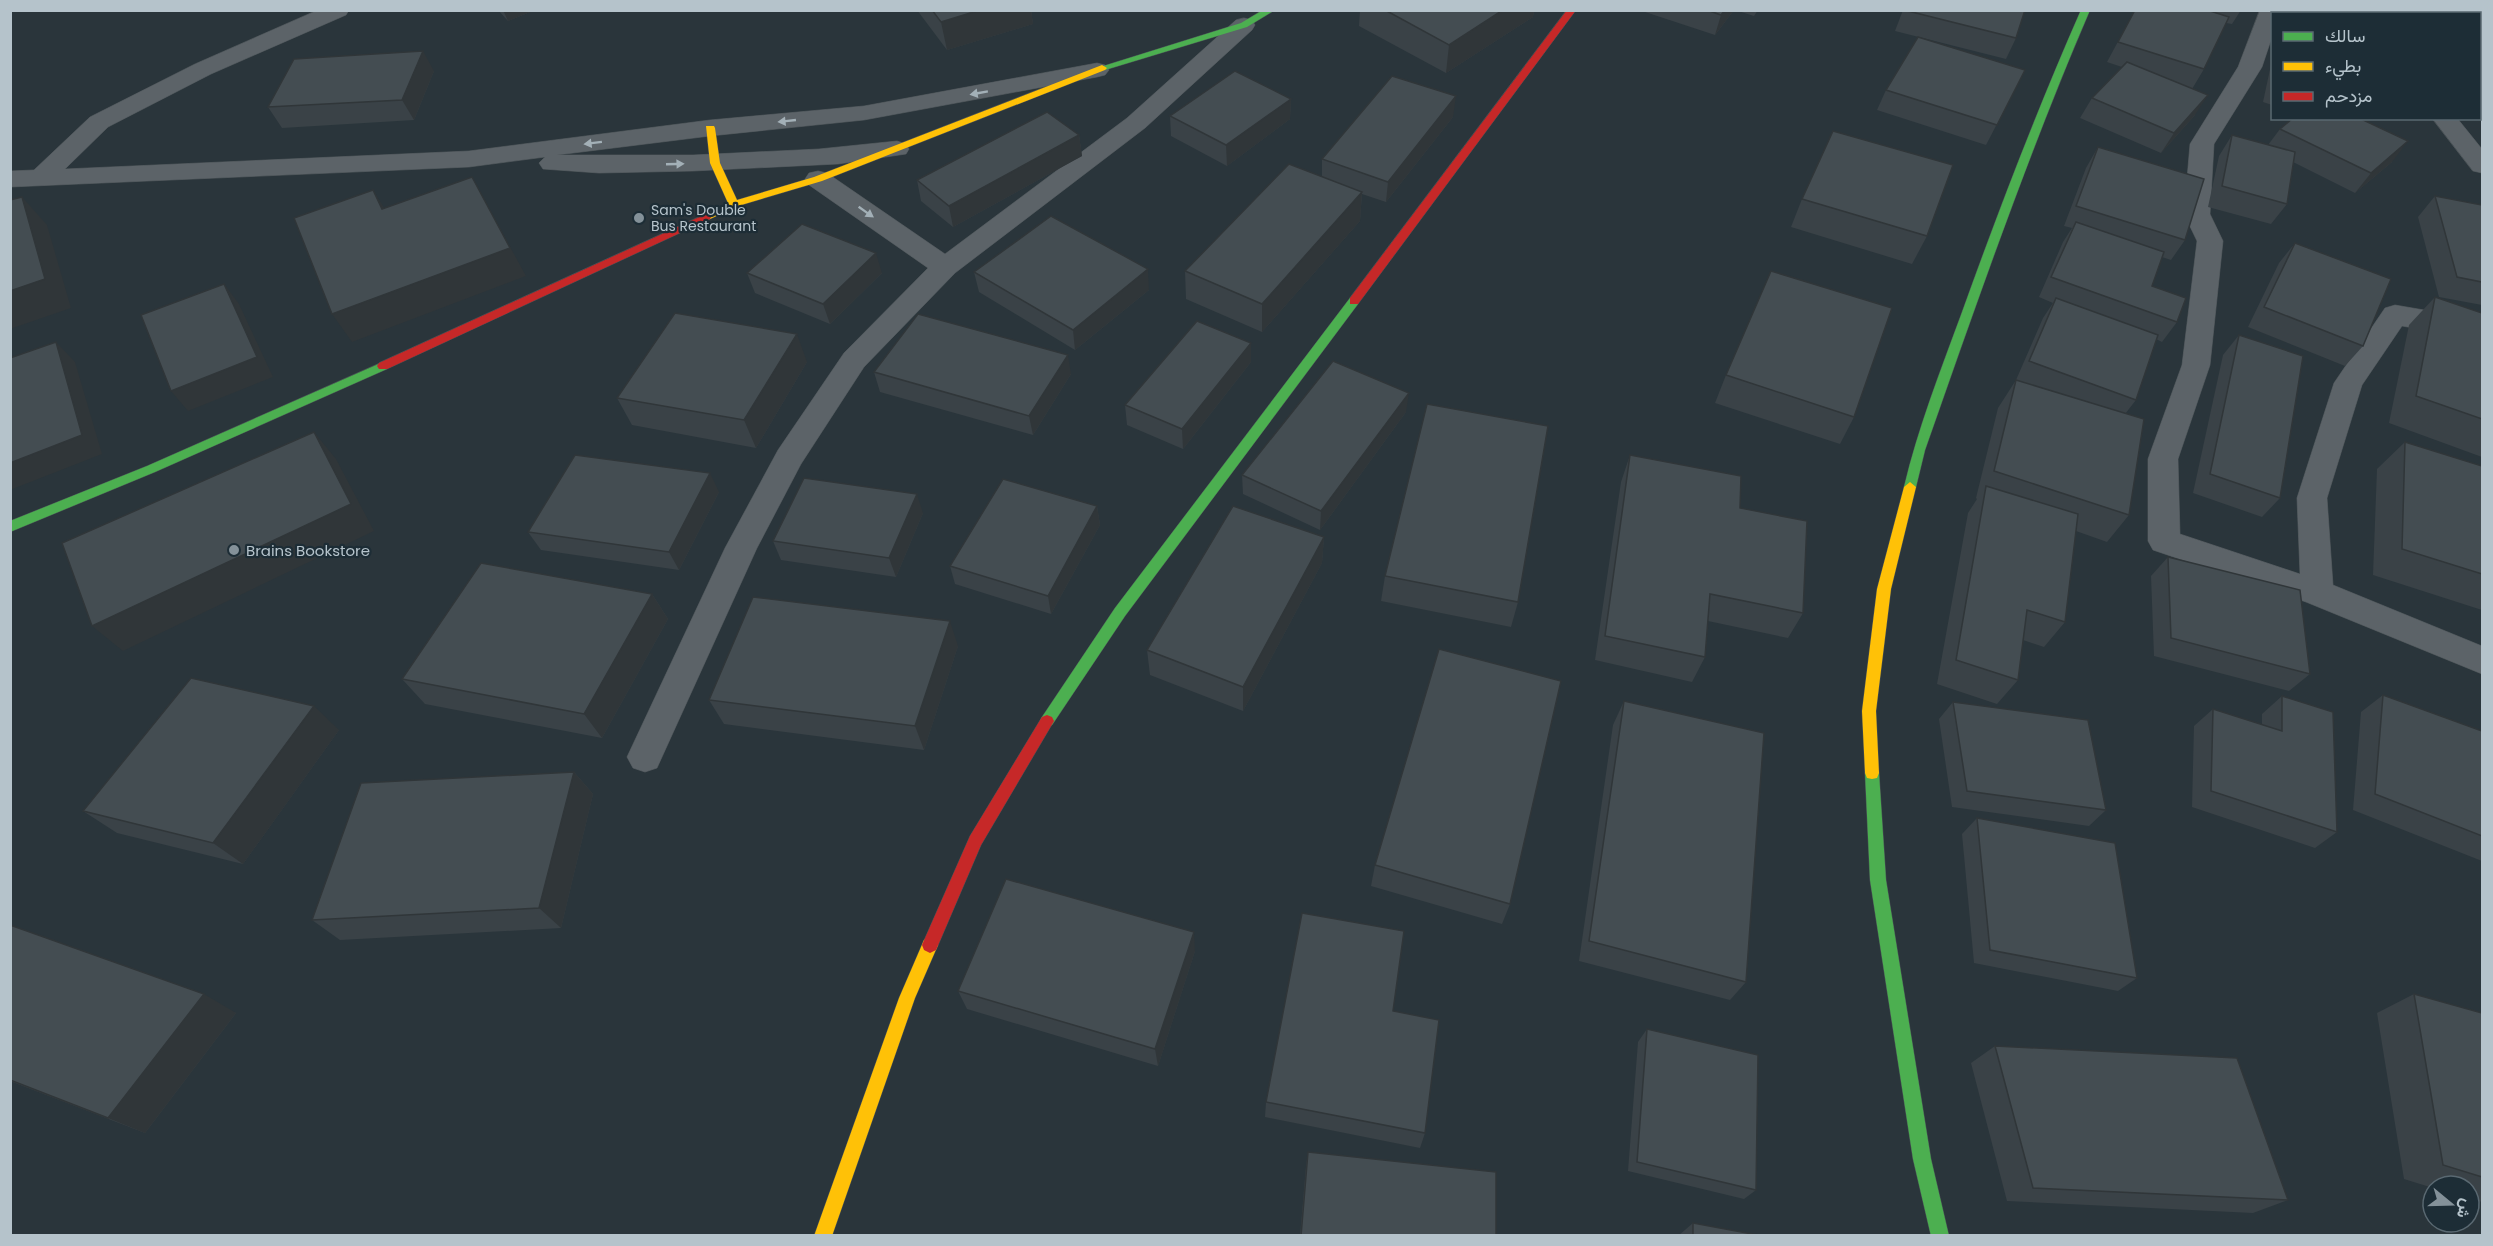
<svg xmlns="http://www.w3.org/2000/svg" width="2493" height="1246" font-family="Poppins,Vazirmatn,sans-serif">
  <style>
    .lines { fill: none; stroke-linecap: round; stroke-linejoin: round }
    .street-casing { stroke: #495155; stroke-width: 1 }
    .fast-casing { stroke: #495155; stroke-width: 1 }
    .slow-casing { stroke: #495155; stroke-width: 1 }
    .jam-casing { stroke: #495155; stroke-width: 1 }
    .street { fill: #5c6368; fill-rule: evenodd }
    .fast { fill: #4caf50; fill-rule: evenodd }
    .slow { fill: #ffc107; fill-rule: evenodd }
    .jam { fill: #c62828; fill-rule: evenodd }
    .wall { fill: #3a4247 }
    .shaded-wall { fill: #303639 }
    .building { fill: #444d52; stroke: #303639; stroke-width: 1.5 }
    .oneway { fill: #a3b0b7 }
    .poi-dot { fill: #849199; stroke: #1d2d36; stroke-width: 2 }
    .labels { text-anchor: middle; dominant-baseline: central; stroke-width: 4.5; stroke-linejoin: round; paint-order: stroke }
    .far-poi-label { font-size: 14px; fill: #b5c3cb; stroke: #1d2d36; text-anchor: start }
    .poi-label { font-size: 15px; fill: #b5c3cb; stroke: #1d2d36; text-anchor: start }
  </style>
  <rect width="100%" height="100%" fill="#2a353b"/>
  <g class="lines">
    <g class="street-casing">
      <g id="street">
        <path d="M318 10H349L346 15 211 74 108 127 65 169 469 151 710 120 864 106 1097 63 1105 65 1109 70 1105 75 1097 77 864 120 710 136 557 155H693L819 149 897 141 906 144 909 149 906 154 838 164 693 171 599 173 543 169 539 163 545 157 469 167 10 187V171L34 170 90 117 195 64Z"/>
        <path d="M2260 10H2282L2281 14H2272V37L2262 67 2214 144 2210 214 2223 241 2210 365 2178 459 2180 534 2300 574 2297 498 2334 383 2385 308 2395 305 2482 320V340L2402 326 2362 385 2327 498 2333 585 2482 646V674L2306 602 2153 550 2148 541V459L2182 365 2197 241 2184 214 2190 144 2238 67Z"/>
        <path d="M2369 10H2391L2392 14H2370Z"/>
        <path d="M1244 18 1252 20 1255 25 1252 30 1145 128 955 273 864 367 801 464 757 548 657 768 645 772 633 768 627 757 725 548 778 450 844 353 928 268 809 185 805 179 809 173 818 171 827 173 945 254 1127 118 1236 20Z"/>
        <path d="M2432 118H2457L2482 149V173L2473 171Z"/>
      </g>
    </g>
    <g class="fast-casing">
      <g id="fast">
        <path d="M1263 10H1275L1247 27 1105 70 1097 68 1241 23Z"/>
        <path d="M2081 10H2090C2028 154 1977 302 1925 450L1916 487 1914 490H1906L1904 487C1918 428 1940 372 1961 315 1998 212 2037 110 2081 10Z"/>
        <path d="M1354 297 1358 298V304L1125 616 1052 725 1047 727 1042 725 1040 721 1042 717 1115 608 1350 298Z"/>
        <path d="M383 362 389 366 387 369 155 472 10 532V521L147 466Z"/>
        <path d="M1872 767 1877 768 1879 773 1886 880 1931 1159 1949 1236H1931L1913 1159 1870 880 1865 773 1867 768Z"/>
      </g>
    </g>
    <g class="slow-casing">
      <g id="slow">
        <path d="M1102 65 1107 68 1105 70 822 181 738 206 710 219 706 220 701 217 728 203 710 163 706 126H714L715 128 720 163 737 200 814 177Z"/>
        <path d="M1910 482 1916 487 1891 589 1876 711 1879 773 1877 778 1872 779 1867 778 1865 773 1862 711 1877 589 1904 487Z"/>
        <path d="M930 937 936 940 938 945 915 998 832 1236H814L899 998 924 940Z"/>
      </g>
    </g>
    <g class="jam-casing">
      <g id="jam">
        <path d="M1567 10H1576L1358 304H1350V298Z"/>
        <path d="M706 214 711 217 710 219 387 369H379L377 366 379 363Z"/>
        <path d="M1047 715 1052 717 1054 721 981 845 936 950 930 953 924 950 922 945 970 836 1042 717Z"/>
      </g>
    </g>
    <use href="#street" class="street"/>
    <use href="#fast" class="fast"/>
    <use href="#slow" class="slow"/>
    <use href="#jam" class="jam"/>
  </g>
  <g class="wall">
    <path d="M498 10H535L508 21Z"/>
    <path d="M917 10H1031L1033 24 947 50Z"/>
    <path d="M1360 10H1534L1533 17 1446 73 1359 26Z"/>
    <path d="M1639 10H1734L1715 35Z"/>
    <path d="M1735 10H1758L1754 16Z"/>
    <path d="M1903 10 2016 38 2006 59 1895 31Z"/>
    <path d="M2135 10H2241L2232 24 2226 23 2204 69 2192 89 2195 115 2161 153 2080 118 2092 98 2122 67 2107 62Z"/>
    <path d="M2287 10H2359V14H2286Z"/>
    <path d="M2445 10H2482V53L2480 52V14H2444Z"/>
    <path d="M2272 60V105L2263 102Z"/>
    <path d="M2025 70 1986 145 1877 110 1886 90Z"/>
    <path d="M434 71 414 120 282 128 268 107Z"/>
    <path d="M1291 99 1290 119 1227 166 1171 136 1170 116Z"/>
    <path d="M1453 117 1386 202 1362 194 1360 221 1262 332 1186 299 1185 271 1322 176V159Z"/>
    <path d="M2280 129 2392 162 2355 193 2293 162 2287 204 2271 224 2208 207 2219 156 2232 135 2268 145Z"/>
    <path d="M1079 135 1082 156 953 227 921 201 917 180Z"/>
    <path d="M2098 147 2185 240 2171 260 2162 257 2152 286 2177 322 2162 342 2156 339 2136 400 2125 414 2129 515 2107 542 2076 531 2065 622 2044 647 2023 640 2018 680 1997 704 1937 684 1968 513 1977 499 1976 498 1998 408 2016 380 2043 318 2053 303 2039 297 2063 242 2072 228 2064 226 2086 168Z"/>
    <path d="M2435 196 2482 205V305L2439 297 2418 217Z"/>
    <path d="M1802 199 1927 236 1912 264 1791 227Z"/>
    <path d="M2295 243 2363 346 2345 366 2248 327 2279 263Z"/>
    <path d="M974 272 1149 290 1075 350 979 292Z"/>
    <path d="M747 273H882L830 324 755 293Z"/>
    <path d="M2435 297 2482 313V457L2389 423 2409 325Z"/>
    <path d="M2239 335 2280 498 2262 517 2193 493 2223 355Z"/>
    <path d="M807 362 756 448 632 425 617 398Z"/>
    <path d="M1251 362 1183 449 1127 425 1125 405Z"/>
    <path d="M874 372 1071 374 1033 435 880 392Z"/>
    <path d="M1726 375 1854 417 1840 444 1715 403Z"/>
    <path d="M1406 412 1320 530 1243 494 1242 475Z"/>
    <path d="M2405 442 2482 466V610L2373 575 2377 469Z"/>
    <path d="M1630 455 1740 508 1803 613 1788 638 1708 621 1705 657 1692 682 1595 660 1621 482Z"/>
    <path d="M719 492 679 570 541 550 528 532Z"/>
    <path d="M1097 506 1100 525 1051 614 955 584 950 566Z"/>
    <path d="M923 513 896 577 781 560 773 541Z"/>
    <path d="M1324 537 1322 563 1243 711 1150 675 1147 650Z"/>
    <path d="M2168 557 2310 674 2289 691 2154 656 2151 576Z"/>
    <path d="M1385 576 1518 602 1511 627 1381 601Z"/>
    <path d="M652 594 668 619 602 738 425 704 402 679Z"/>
    <path d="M958 646 924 750 724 724 709 700Z"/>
    <path d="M2383 695 2482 731V861L2353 810 2361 712Z"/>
    <path d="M2282 696 2337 832 2315 848 2192 807 2194 726 2213 709 2262 725V714Z"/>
    <path d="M1624 701 1746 982 1730 1000 1579 961 1613 725Z"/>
    <path d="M1953 702 2106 810 2089 826 1952 807 1939 719Z"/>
    <path d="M339 730 243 864 117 833 83 811Z"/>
    <path d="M574 772 593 794 561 928 340 940 312 920Z"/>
    <path d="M1977 818 2137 978 2118 991 1974 963 1962 834Z"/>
    <path d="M1375 865 1510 904 1502 924 1371 886Z"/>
    <path d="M10 925 236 1013 145 1133 10 1081Z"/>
    <path d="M1195 951 1158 1066 967 1009 958 991Z"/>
    <path d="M2414 994 2482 1013V1202L2469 1198V1186H2433V1188L2404 1179 2377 1013Z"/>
    <path d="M1393 1011 1425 1133 1420 1148 1265 1117 1266 1102Z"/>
    <path d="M1647 1029 1756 1190 1744 1199 1628 1171 1638 1042Z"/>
    <path d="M1995 1046 2288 1200 2253 1213 2007 1201 1971 1063Z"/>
    <path d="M1308 1152 1496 1236H1300L1306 1166Z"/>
    <path d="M1693 1223 1763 1236H1678Z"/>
  </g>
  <g class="shaded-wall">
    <path d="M503 10H535L508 21Z"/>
    <path d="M980 10H1031L1033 24 947 50 941 22Z"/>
    <path d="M1503 10H1534L1533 17 1446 73 1449 45Z"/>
    <path d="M1725 10H1734L1715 35 1721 15Z"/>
    <path d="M423 51 434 71 414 120 402 100Z"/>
    <path d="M2208 95 2195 115 2161 153 2174 133Z"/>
    <path d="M1456 96 1453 117 1386 202 1388 182Z"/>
    <path d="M1291 99 1290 119 1227 166 1226 145Z"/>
    <path d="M1079 135 1082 156 953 227 949 206Z"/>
    <path d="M2408 141 2392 162 2355 193 2371 173Z"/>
    <path d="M472 177 526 276 352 342 332 314Z"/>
    <path d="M373 190 391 219 382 209Z"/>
    <path d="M1362 192 1360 221 1262 332V304Z"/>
    <path d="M22 197 47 225 71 308 10 329V291Z"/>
    <path d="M876 253 882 273 830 324 823 304Z"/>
    <path d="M1148 269 1149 290 1075 350 1073 330Z"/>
    <path d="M224 284 239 304 273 377 188 411 171 391Z"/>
    <path d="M797 334 807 362 756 448 744 420Z"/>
    <path d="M56 342 75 362 102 454 10 490V463Z"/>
    <path d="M1251 343V362L1183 449 1182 429Z"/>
    <path d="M1068 355 1071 374 1033 435 1029 416Z"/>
    <path d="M1409 393 1406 412 1320 530 1321 511Z"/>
    <path d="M314 432 336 459 374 531 123 651 92 626Z"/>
    <path d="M710 473 719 492 679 570 669 552Z"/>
    <path d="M917 494 923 513 896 577 889 558Z"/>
    <path d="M1097 506 1100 525 1051 614 1048 596Z"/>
    <path d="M1324 537 1322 563 1243 711V687Z"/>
    <path d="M652 594 668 619 602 738 584 714Z"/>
    <path d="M950 621 958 646 924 750 915 726Z"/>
    <path d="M314 706 339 730 243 864 213 843Z"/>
    <path d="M574 772 593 794 561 928 539 908Z"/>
    <path d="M1194 932 1195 951 1158 1066 1155 1049Z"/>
    <path d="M204 994 236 1013 145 1133 108 1118Z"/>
  </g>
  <g class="building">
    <path d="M932 10H980L941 22Z"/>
    <path d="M1385 10H1503L1449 45Z"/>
    <path d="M1707 10H1725L1721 15Z"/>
    <path d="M1904 10H2025L2016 38Z"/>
    <path d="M2135 10H2207L2229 17 2204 69 2118 42Z"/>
    <rect x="2296" y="10" width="63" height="4"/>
    <path d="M2454 10H2482V28H2480V14H2454Z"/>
    <path d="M1918 37 2025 70 1997 125 1886 90Z"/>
    <path d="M423 51 402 100 268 107 294 59Z"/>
    <path d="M2127 62 2208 95 2174 133 2092 98Z"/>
    <path d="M1235 71 1291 99 1226 145 1170 116Z"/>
    <path d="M1392 76 1456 96 1388 182 1322 159Z"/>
    <path d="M1047 112 1079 135 949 206 917 180Z"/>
    <path d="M2293 118H2359L2408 141 2371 173 2280 129Z"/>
    <path d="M1833 131 1953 165 1927 236 1802 199Z"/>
    <path d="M2232 135 2295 152 2287 204 2222 186Z"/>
    <path d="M2098 147 2204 179 2185 240 2076 206Z"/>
    <path d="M1289 164 1362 192 1262 304 1185 271Z"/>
    <path d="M472 177 510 248 332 314 294 218 373 190 382 209Z"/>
    <path d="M2435 196 2482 205V282L2457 277Z"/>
    <path d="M22 197 45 279 10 291V200Z"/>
    <path d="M1051 216 1148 269 1073 330 974 272Z"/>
    <path d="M2076 222 2164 252 2152 286 2186 298 2177 322 2051 277Z"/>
    <path d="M802 224 876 253 823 304 747 273Z"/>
    <path d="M2295 243 2391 279 2363 346 2264 307Z"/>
    <path d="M1771 271 1892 308 1854 417 1726 375Z"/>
    <path d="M224 284 257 357 171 391 141 315Z"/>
    <path d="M2435 297 2482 313V419L2416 396Z"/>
    <path d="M2056 298 2158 335 2136 400 2029 361Z"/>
    <path d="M675 313 797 334 744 420 617 398Z"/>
    <path d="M918 314 1068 355 1029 416 874 372Z"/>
    <path d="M1197 321 1251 343 1182 429 1125 405Z"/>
    <path d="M2239 335 2303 356 2280 498 2210 474Z"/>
    <path d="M56 342 82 435 10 463V358Z"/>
    <path d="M1333 361 1409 393 1321 511 1242 475Z"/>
    <path d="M2016 380 2144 419 2129 515 1994 471Z"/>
    <path d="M1427 404 1548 426 1518 602 1385 576Z"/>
    <path d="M314 432 351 504 92 626 62 543Z"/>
    <path d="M2405 442 2482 466V574L2402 549Z"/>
    <path d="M575 455 710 473 669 552 528 532Z"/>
    <path d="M1630 455 1741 476 1740 508 1807 521 1803 613 1710 594 1705 657 1605 636Z"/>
    <path d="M804 478 917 494 889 558 773 541Z"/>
    <path d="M1003 479 1097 506 1048 596 950 566Z"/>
    <path d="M1986 486 2078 514 2065 622 2027 610 2018 680 1956 660Z"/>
    <path d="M1233 506 1324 537 1243 687 1147 650Z"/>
    <path d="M2168 557 2300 590 2310 674 2171 638Z"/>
    <path d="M481 563 652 594 584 714 402 679Z"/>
    <path d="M753 597 950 621 915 726 709 700Z"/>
    <path d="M1439 649 1561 681 1510 904 1375 865Z"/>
    <path d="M191 678 314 706 213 843 83 811Z"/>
    <path d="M2383 695 2482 731V836L2375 794Z"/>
    <path d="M2282 696 2333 712 2337 832 2211 791 2213 709 2282 731Z"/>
    <path d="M1624 701 1764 733 1746 982 1589 941Z"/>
    <path d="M1953 702 2088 720 2106 810 1967 791Z"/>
    <path d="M574 772 539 908 312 920 361 783Z"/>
    <path d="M1977 818 2115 843 2137 978 1990 950Z"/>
    <path d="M1006 879 1194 932 1155 1049 958 991Z"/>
    <path d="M1302 913 1404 931 1393 1011 1439 1020 1425 1133 1266 1102Z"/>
    <path d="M10 925 204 994 108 1118 10 1080Z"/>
    <path d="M2414 994 2482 1013V1177L2443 1165Z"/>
    <path d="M1647 1029 1758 1055 1756 1190 1637 1162Z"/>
    <path d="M1995 1046 2237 1058 2288 1200 2033 1188Z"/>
    <path d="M1308 1152 1496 1172V1236H1301Z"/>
    <path d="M1693 1223 1763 1236H1693Z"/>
  </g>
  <defs><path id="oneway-solid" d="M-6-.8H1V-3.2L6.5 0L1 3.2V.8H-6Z" transform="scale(1.5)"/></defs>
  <g class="oneway">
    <use href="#oneway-solid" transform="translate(979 93) rotate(170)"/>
    <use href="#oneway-solid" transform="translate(787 121) rotate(174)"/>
    <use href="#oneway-solid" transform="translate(593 143) rotate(173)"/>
    <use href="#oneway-solid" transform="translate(675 164) rotate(-2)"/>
    <use href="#oneway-solid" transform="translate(866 212) rotate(35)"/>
  </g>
  <g class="poi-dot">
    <circle cx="639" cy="218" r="6"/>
    <circle cx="234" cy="550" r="6"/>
  </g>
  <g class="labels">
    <g class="far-poi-label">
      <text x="651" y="210">Sam's Double<tspan x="651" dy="16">Bus Restaurant</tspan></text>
    </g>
    <g class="poi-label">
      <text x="246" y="550">Brains Bookstore</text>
    </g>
  </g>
  <rect width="2493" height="1246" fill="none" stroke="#b5c3cb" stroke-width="24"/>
  <rect x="2271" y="12" width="210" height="108" fill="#1d2d36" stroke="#5a6972" stroke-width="1.5"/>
  <rect x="2283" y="32" width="30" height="9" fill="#4caf50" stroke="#5a6972" stroke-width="1.5"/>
  <text x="2325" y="42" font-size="18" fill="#b5c3cb">سالك</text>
  <rect x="2283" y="62" width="30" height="9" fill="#ffc107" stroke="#5a6972" stroke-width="1.5"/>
  <text x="2325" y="72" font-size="18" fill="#b5c3cb">بطيء</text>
  <rect x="2283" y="92" width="30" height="9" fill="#c62828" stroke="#5a6972" stroke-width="1.5"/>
  <text x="2325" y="102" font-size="18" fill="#b5c3cb">مزدحم</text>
  <g transform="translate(2451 1204) rotate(109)"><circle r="28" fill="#1d2d36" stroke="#5a6972" stroke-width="1.5"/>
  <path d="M0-4.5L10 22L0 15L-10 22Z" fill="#849199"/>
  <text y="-9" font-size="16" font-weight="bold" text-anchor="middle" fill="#b5c3cb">ش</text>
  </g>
</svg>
